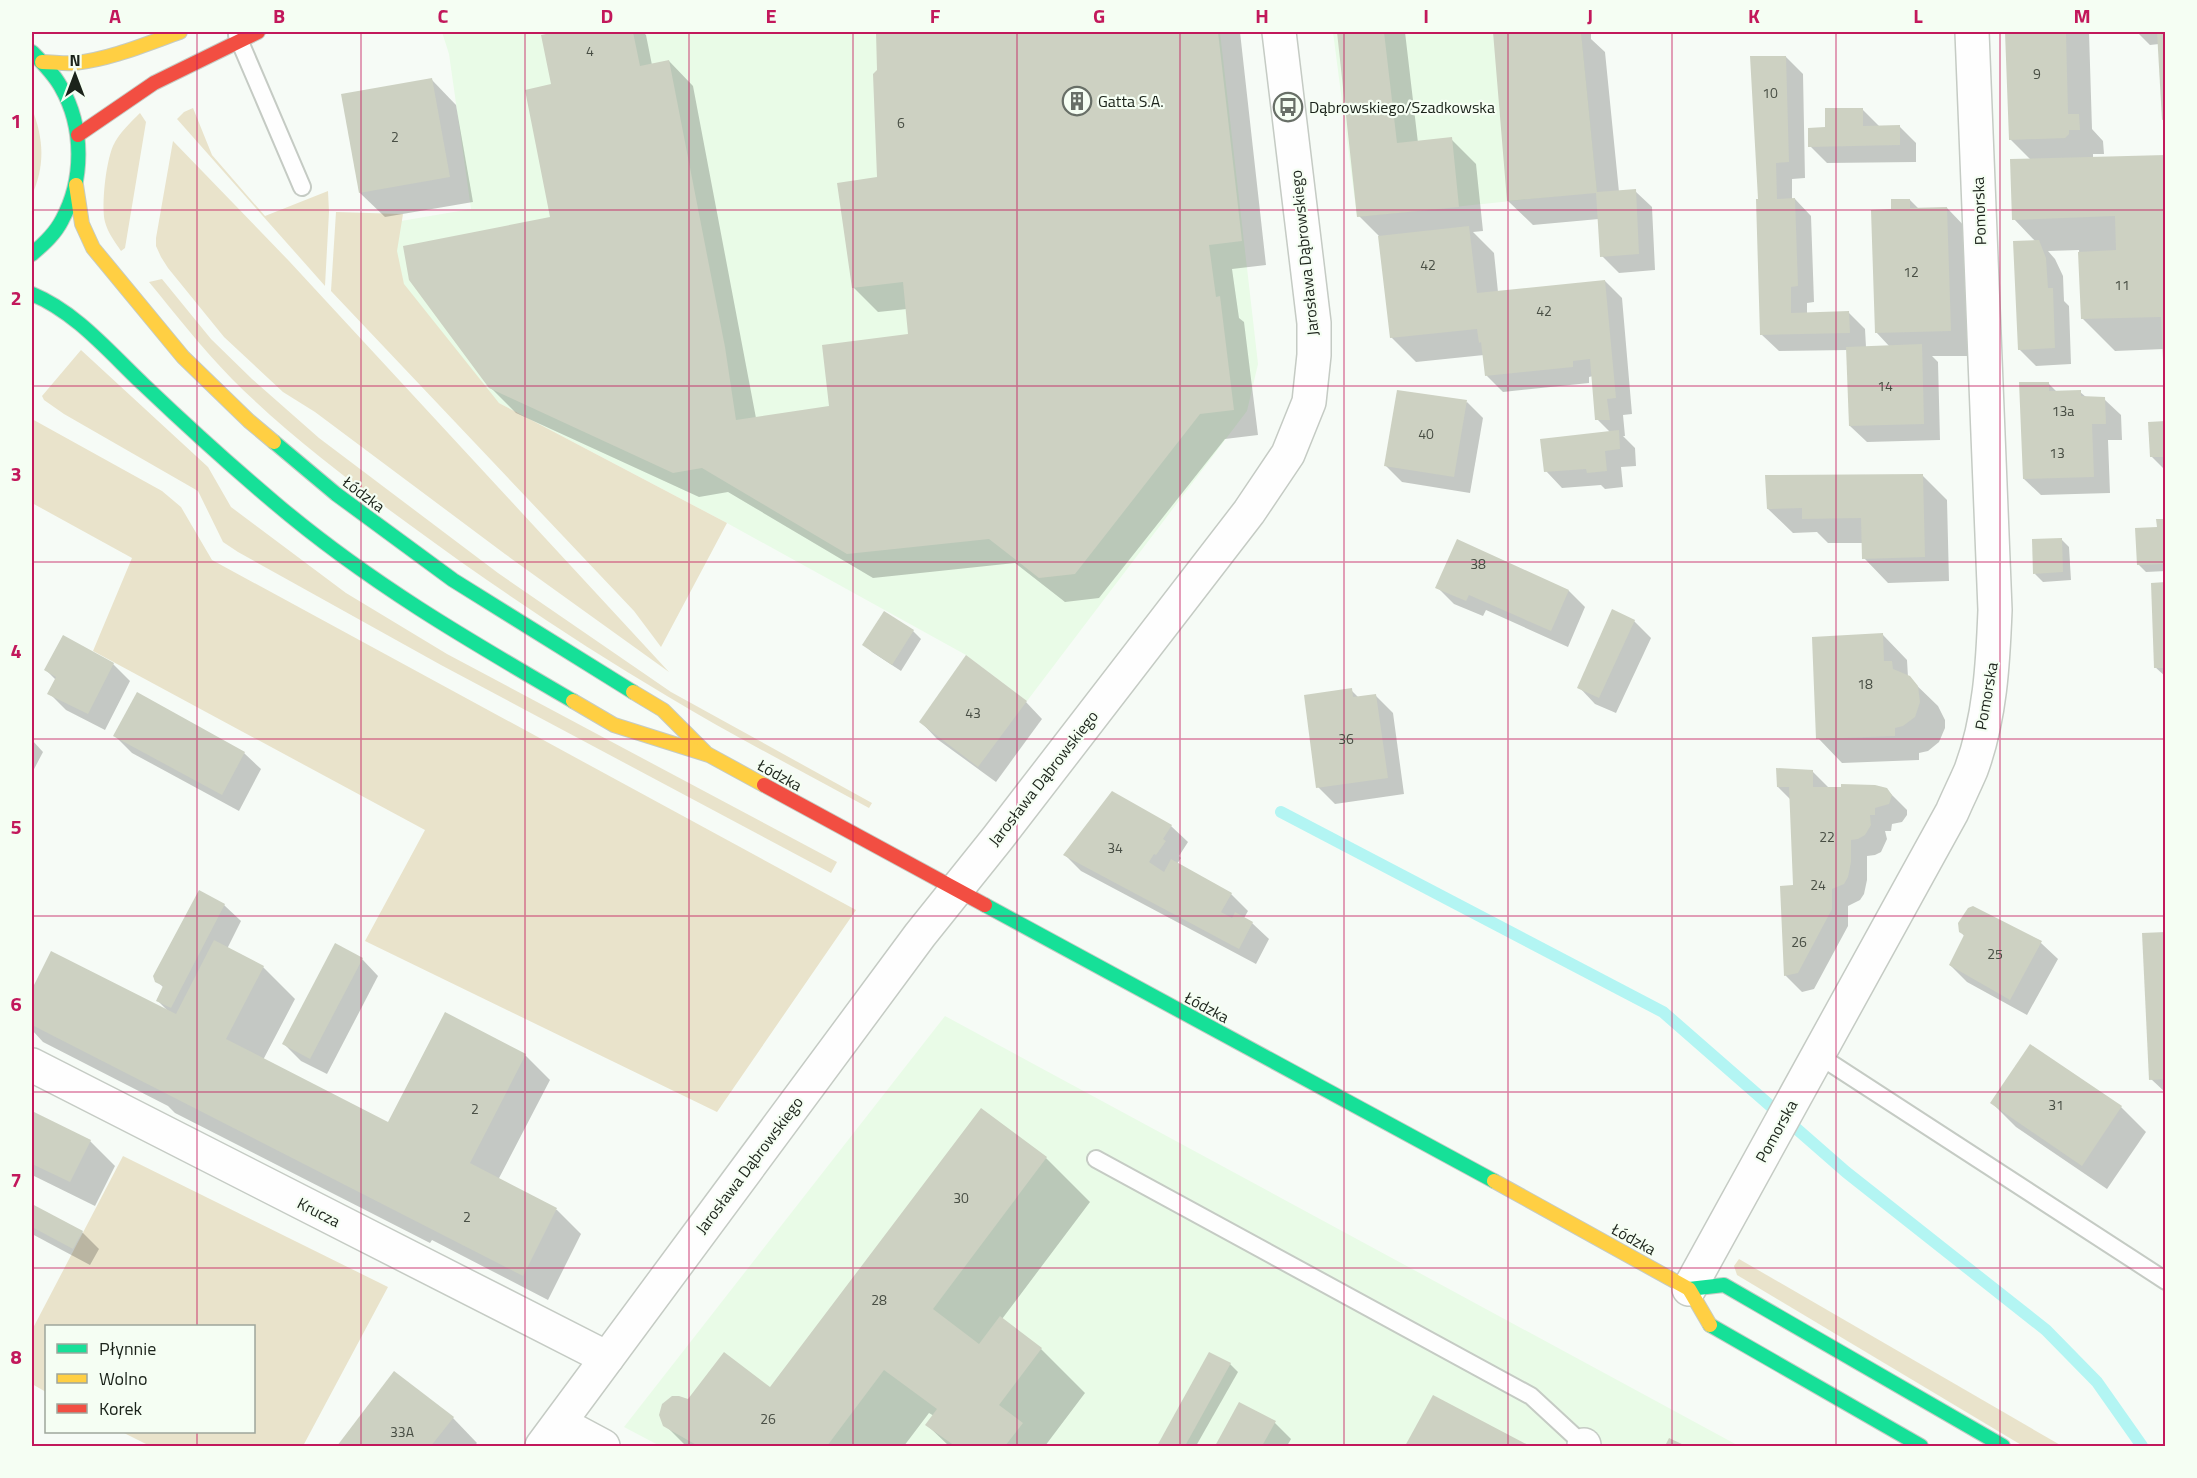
<svg xmlns="http://www.w3.org/2000/svg" width="2197" height="1478" font-family="'Titillium Web',sans-serif">
  <style>
    .built { fill: #e9fbe7 }
    .green { fill: #e9e3cb }
    .shadow { fill: #0003 }
    .lines { fill: none; stroke-linecap: round; stroke-linejoin: round }
    .stream { stroke: #b3f5f3; stroke-width: 12 }
    .building { fill: #cdd1c2 }
    .lane-casing { stroke: #c5cbc4; stroke-width: 20 }
    .street-casing { stroke: #c5cbc4; stroke-width: 36 }
    .fast-casing { stroke: #c5cbc4; stroke-width: 16 }
    .slow-casing { stroke: #c5cbc4; stroke-width: 16 }
    .jam-casing { stroke: #c5cbc4; stroke-width: 16 }
    .lane { stroke: #fefefe; stroke-width: 16 }
    .street { stroke: #fefefe; stroke-width: 33 }
    .fast { stroke: #16e098; stroke-width: 14 }
    .slow { stroke: #ffcf43; stroke-width: 14 }
    .jam { stroke: #f24e42; stroke-width: 14 }
    .grid { fill: none; stroke: #c2185b; stroke-width: 1.5; stroke-opacity: 0.55 }
    .labels { text-anchor: middle; dominant-baseline: central; stroke-width: 4.5; stroke-linejoin: round; paint-order: stroke }
    .number-label { font-size: 14px; fill: #484e44 }
    .poi-label { font-size: 16px; fill: #1b231a; stroke: #f5fef3; text-anchor: start }
    .street-label { font-size: 16px; fill: #1b231a; stroke: #f5fef3 }
    .neatline { fill: none; stroke: #c2185b; stroke-width: 2 }
    .grid-label { font-size: 20px; text-anchor: middle; font-weight: bold; fill: #c2185b }
  </style>
  <rect width="100%" height="100%" fill="#f6fbf6"/>
  <g class="built">
    <path d="M442 32H1220L1258 364 1247 411 1027 701 966 655 727 523 499 403 348 255 366 227 471 209 449 54Z"/>
    <path d="M1333 32H1581L1597 192 1357 217Z"/>
    <path d="M945 1016 1739 1446H660L624 1427Z"/>
  </g>
  <g class="green">
    <path d="M193 108 212 155 265 216 328 191 329 212 325 286 177 119 184 112Z"/>
    <path d="M32 109C44 139 45 166 32 195Z"/>
    <path d="M140 113 146 122 125 248 121 251C115 242 108 233 105 222 101 205 106 162 113 146 119 133 130 123 140 113Z"/>
    <path d="M173 141 289 261 669 672 505 554 315 412 283 392 224 337 168 268 161 257 156 246V238Z"/>
    <path d="M336 212 403 214 397 251 404 284 499 403 727 523 661 647 634 611 331 291Z"/>
    <path d="M162 279 211 339 252 379 319 438 498 573 671 692 872 803 869 808C802 771 733 736 667 696 578 643 493 586 410 525 348 480 286 433 232 379 202 348 176 315 149 282Z"/>
    <path d="M81 350 208 467 231 507 346 593 447 654 837 862 831 873 441 665 238 552 223 542 198 491 64 414 44 400 42 396Z"/>
    <path d="M32 419 162 491 181 507 212 560 856 910 717 1112 365 941 425 830 93 651 132 558 32 503Z"/>
    <path d="M123 1156 388 1287 303 1446H150L122 1432H254V1326H46V1392L32 1384V1330Z"/>
    <path d="M1739 1259 2062 1446H2023L1737 1275 1734 1266Z"/>
  </g>
  <g class="shadow">
    <path d="M564 32H643L646 35 652 65 669 61 693 86 756 418 831 408 910 335 907 309 878 312 853 287 878 179V32H1240L1266 265 1232 269 1239 318 1244 322 1258 435 1225 439 1099 598 1065 602 1015 563 873 578 728 492 699 497 516 413 490 387 552 218 553 86 543 36Z"/>
    <path d="M1338 32H1405L1418 143 1451 139 1476 164 1483 231 1473 232 1494 253 1498 292 1605 281 1622 298 1632 414 1623 415 1625 436H1623L1635 448 1636 466 1621 467 1623 487 1605 489 1601 485 1562 488 1546 471 1611 433 1597 419 1593 376 1589 377V383L1503 392 1487 376 1484 355 1416 362 1391 337 1380 237 1359 216Z"/>
    <path d="M1494 32H1591V39L1605 52 1619 192 1635 191 1652 207 1655 270 1619 273 1602 256 1599 219 1533 225 1508 201Z"/>
    <path d="M2007 32H2089L2092 129 2103 141 2104 154H2093V158L2166 156V389L2164 349 2115 351 2083 319 2079 250 2048 251 2055 259 2063 276 2064 301 2069 306 2071 364 2036 366 2019 349 2036 242 2014 219 2031 160 2010 139Z"/>
    <path d="M2137 32H2166V121L2163 119 2159 44 2150 45Z"/>
    <path d="M1786 57 1803 74 1805 178 1792 179V199H1795L1811 216 1814 302 1807 303V314L1848 312 1865 329 1866 347H1890L1876 332 1893 211 1910 200 1919 209 1947 208 1971 233 1976 356H1932L1938 362 1940 440 1867 442 1850 426 1848 350 1779 351 1762 335 1760 200Z"/>
    <path d="M432 80 456 105 473 202 385 217 360 193Z"/>
    <path d="M1862 109 1879 126H1899L1916 143V162L1827 163 1810 146 1826 128Z"/>
    <path d="M2048 383 2057 392H2080L2086 397 2104 399 2121 415 2122 440H2108L2110 493 2041 495 2024 479Z"/>
    <path d="M1467 402 1483 418 1470 493 1402 482 1386 466Z"/>
    <path d="M2166 423V471L2152 457Z"/>
    <path d="M1923 476 1947 500 1949 581 1888 583 1864 558 1863 543H1828L1817 532 1793 533 1768 509Z"/>
    <path d="M2166 520V571L2146 572 2138 564 2158 529Z"/>
    <path d="M2061 539 2069 547 2071 580 2043 582 2035 574Z"/>
    <path d="M2166 584V677L2155 667Z"/>
    <path d="M1437 587 1569 591 1585 607 1568 647 1486 610 1483 616 1454 604Z"/>
    <path d="M884 613 913 631 921 639 901 671 872 652 864 644Z"/>
    <path d="M1634 621 1651 638 1616 713 1595 704 1579 687Z"/>
    <path d="M1883 635 1907 660 1908 677 1938 706 1945 720V728L1939 742 1928 751 1919 753V760L1842 763 1818 738Z"/>
    <path d="M64 637 113 664 130 681 105 730 66 710 49 693 56 680 46 670Z"/>
    <path d="M1351 690 1359 698 1376 696 1393 713 1404 794 1335 804 1318 787Z"/>
    <path d="M1026 702 1042 719 996 782 937 739 921 722Z"/>
    <path d="M115 736 244 753 261 769 239 811 132 753Z"/>
    <path d="M32 740 43 752 32 773Z"/>
    <path d="M1813 772 1830 789 1890 793 1907 810V815L1902 822 1892 824 1891 831H1885L1887 839 1881 852 1875 855 1867 856V880L1864 894 1860 900 1848 906V926L1814 989 1802 992 1785 975 1795 886 1791 800 1778 787Z"/>
    <path d="M2165 811H2166V846L2165 845Z"/>
    <path d="M1171 826 1188 842 1179 856 1181 858 1177 864 1231 894 1248 911 1244 918 1252 923 1269 939 1256 964 1081 871 1065 855Z"/>
    <path d="M224 905 241 921 227 949 263 967 295 999 263 1060 389 1124 525 1055 550 1080 498 1180 557 1210 581 1234 548 1300 432 1240 430 1243 175 1113 168 1106 43 1042 32 1030V992L52 953 168 1011 157 1000 164 988 157 981Z"/>
    <path d="M1973 907 2041 943 2058 959 2027 1015 1967 982 1950 965 1965 937 1960 931Z"/>
    <path d="M2166 934V1093L2151 1079Z"/>
    <path d="M362 959 378 976 327 1074 301 1061 284 1044Z"/>
    <path d="M1992 1103 2121 1107 2146 1132 2107 1189 2016 1127Z"/>
    <path d="M981 1110 1046 1158 1090 1202 1002 1319 1041 1349 1085 1393 1045 1446H949L927 1425 934 1416 929 1413 904 1446H686L665 1425 689 1401 771 1389Z"/>
    <path d="M32 1112 90 1141 115 1166 95 1206 32 1175Z"/>
    <path d="M32 1205 82 1232 99 1249 90 1265 32 1234Z"/>
    <path d="M1210 1354 1230 1364 1238 1372 1196 1446H1159Z"/>
    <path d="M394 1373 453 1418 477 1443 474 1446H338Z"/>
    <path d="M1433 1397 1527 1446H1406Z"/>
    <path d="M1239 1404 1275 1423 1291 1439 1287 1446H1217Z"/>
  </g>
  <g class="lines">
    <path class="stream" d="M1281 812 1663 1012 1846 1172 2046 1330 2097 1382 2142 1446"/>
  </g>
  <g class="building">
    <path d="M556 32H633L640 66 669 60 725 347 736 420 829 406 822 345 908 334 903 282 852 288 837 183 877 177 873 74 877 70 876 32H1218L1242 241 1209 245 1216 297 1220 296 1234 410 1200 414 1075 574 1039 578 989 539 847 554 702 468 673 473 489 388 409 280 403 246 550 217 525 90 551 84 541 35Z"/>
    <path d="M1337 32H1384L1397 143 1452 137 1459 207 1357 217Z"/>
    <path d="M1493 32H1581L1597 192 1636 189 1639 254 1600 257 1596 193 1507 201Z"/>
    <path d="M2005 32H2066L2068 114H2079L2080 130H2069V134L2065 138 2009 140Z"/>
    <path d="M2157 32H2166V119L2162 120Z"/>
    <path d="M1750 56H1786L1789 162 1776 163 1777 199 1795 198 1798 286 1791 287V313L1849 311 1850 333 1760 335 1756 199H1758Z"/>
    <path d="M432 78 450 177 359 193 341 94Z"/>
    <path d="M1825 108H1863V126L1900 125V145L1808 147V128L1825 127Z"/>
    <path d="M2166 155V381H2164L2161 317 2081 319 2078 252 2116 250 2115 216 2012 220 2010 159Z"/>
    <path d="M1891 199H1910V208L1947 207 1951 331 1875 333 1871 210 1891 209Z"/>
    <path d="M1469 226 1477 293 1605 280 1616 398 1607 399 1610 420H1595L1590 359 1573 361V367L1485 376 1481 342 1479 343 1477 329 1390 338 1378 236Z"/>
    <path d="M2039 240 2046 258 2048 288H2053L2055 348 2018 350 2013 241Z"/>
    <path d="M1922 344 1924 424 1849 426 1846 347Z"/>
    <path d="M2019 382H2049V391L2081 390V396L2105 397 2106 424H2092L2094 477 2023 479Z"/>
    <path d="M1397 390 1467 400 1454 477 1384 466Z"/>
    <path d="M2166 421V457H2150L2148 422Z"/>
    <path d="M1619 430 1620 449 1605 451 1607 471 1587 473 1586 469 1544 472 1540 439Z"/>
    <path d="M1923 474 1925 557 1862 559 1861 518 1802 519V508L1767 509 1765 475Z"/>
    <path d="M2156 519H2166V564L2137 565 2135 528 2157 527Z"/>
    <path d="M2062 538 2063 572 2033 574 2032 539Z"/>
    <path d="M1457 539 1569 590 1551 631 1469 595 1466 601 1435 588Z"/>
    <path d="M2166 582V668H2154L2151 583Z"/>
    <path d="M1612 609 1635 620 1599 698 1577 688Z"/>
    <path d="M884 611 914 630 892 665 862 645Z"/>
    <path d="M1883 633 1884 661H1892L1893 669 1910 676 1918 686 1920 702 1915 717 1903 726 1895 728V736L1816 739 1812 637Z"/>
    <path d="M63 635 114 663 88 714 47 694 56 677 44 670Z"/>
    <path d="M966 655 1027 701 978 767 919 722Z"/>
    <path d="M1352 688 1353 697 1376 694 1388 778 1316 788 1304 695Z"/>
    <path d="M137 692 245 752 222 795 113 736Z"/>
    <path d="M1776 768 1813 770V787H1841V784L1875 785 1887 788 1892 795 1889 804 1875 808V815H1870L1871 825 1865 835 1858 839 1851 840V862L1848 877 1844 884 1832 889V909L1798 973 1784 976 1780 886 1793 885 1792 860 1789 787H1777Z"/>
    <path d="M1112 791 1172 825 1163 839 1166 841 1156 855 1154 854 1149 862 1164 872 1171 859 1232 893 1221 912 1232 918 1235 912 1253 922 1239 949 1063 855Z"/>
    <path d="M199 890 225 904 171 1008 156 1001 163 986 155 982 153 976Z"/>
    <path d="M1973 906 2042 941 2010 1000 1949 965 1964 935 1959 932 1958 923 1968 908Z"/>
    <path d="M2166 932V1079L2149 1080 2142 933Z"/>
    <path d="M214 940 264 966 226 1039 388 1122 445 1012 526 1054 470 1163 557 1208 523 1276 32 1025V989L51 951 176 1014Z"/>
    <path d="M335 943 363 958 310 1059 282 1044Z"/>
    <path d="M2030 1044 2122 1106 2082 1166 1990 1103Z"/>
    <path d="M981 1108 1047 1157 933 1309 979 1344 1000 1316 1042 1348 999 1405 1023 1423 1005 1446H955L925 1425 937 1409 884 1370 827 1446H698L663 1426 659 1415 662 1404 672 1396H679L688 1399 724 1352 770 1387Z"/>
    <path d="M32 1111 91 1140 70 1182 32 1164Z"/>
    <path d="M32 1204 83 1231 73 1249 32 1227Z"/>
    <path d="M1209 1352 1231 1363 1185 1446H1157Z"/>
    <path d="M394 1371 454 1417 431 1446H337Z"/>
    <path d="M1433 1395 1530 1446H1405Z"/>
    <path d="M1239 1402 1276 1421 1262 1446H1215Z"/>
    <path d="M1669 1438 1686 1446H1665Z"/>
  </g>
  <g class="lines">
    <g class="lane-casing">
      <g id="lane">
        <path d="M237 35 302 187"/>
        <path d="M1818 1055 2166 1281"/>
        <path d="M1096 1159 1531 1396 1584 1445"/>
      </g>
    </g>
    <g class="street-casing">
      <g id="street">
        <path d="M32 1065 607 1358"/>
        <path d="M1689 1289 1952 812C1958 798 1965 784 1971 770 1990 719 1993 663 1995 610L1972 32"/>
        <path d="M560 1423 603 1446"/>
        <path d="M542 1446 920 935 997 839 1249 512 1288 454 1309 402 1314 355V323L1279 32"/>
        <path d="M1584 1446V1445"/>
      </g>
    </g>
    <g class="fast-casing">
      <g id="fast">
        <path d="M32 52C43 63 54 74 61 87 84 127 84 180 62 220 55 234 44 244 32 254"/>
        <path d="M32 294C76 312 110 353 144 385 187 426 230 465 275 503 368 582 468 640 573 701"/>
        <path d="M274 442 336 494 453 580 633 692"/>
        <path d="M985 905 1494 1181"/>
        <path d="M1689 1289 1724 1285 2003 1446"/>
        <path d="M1710 1325 1921 1446"/>
      </g>
    </g>
    <g class="slow-casing">
      <g id="slow">
        <path d="M42 62C53 62 64 64 75 63 111 59 146 44 180 32"/>
        <path d="M76 185 82 224 93 248 183 357 249 421 274 442"/>
        <path d="M633 692 663 710 705 752"/>
        <path d="M573 701 614 725 709 755 764 785"/>
        <path d="M1494 1181 1689 1289 1710 1325"/>
      </g>
    </g>
    <g class="jam-casing">
      <g id="jam">
        <path d="M78 135 154 83 258 32"/>
        <path d="M764 785 985 905"/>
      </g>
    </g>
    <use href="#lane" class="lane"/>
    <use href="#street" class="street"/>
    <use href="#fast" class="fast"/>
    <use href="#slow" class="slow"/>
    <use href="#jam" class="jam"/>
  </g>
  <path class="grid" d="M197 32V1326M361 32V1446M525 32V1446M689 32V1446M853 32V1446M1017 32V1446M1180 32V1446M1344 32V1446M1508 32V1446M1672 32V1446M1836 32V1446M2000 32V1446M32 210H2166M32 386H2166M32 562H2166M32 739H2166M32 916H2166M32 1092H2166M32 1268H2166M197 1432V1446"/>
  <defs>
    <g id="building-ring" transform="scale(1.5)"><circle r="9.5" fill="#f5fef3" stroke="#686f67" stroke-width="1.5"/><path d="M-4-6H4V6H1V3H-1V6H-4ZM-2.5-4.3h1.7v1.8h-1.7ZM.8-4.3h1.7v1.8H.8ZM-2.5-1h1.7V.8h-1.7ZM.8-1h1.7V.8H.8Z" fill="#686f67"/></g>
    <g id="bus-ring" transform="scale(1.5)"><circle r="9.5" fill="#f5fef3" stroke="#686f67" stroke-width="1.5"/><path d="M-5-6H5V4H4V6H2V4H-2V6H-4V4H-5ZM-3.5-4V0h7V-4ZM-3.5 1.2v1.5H-2V1.2ZM2 1.2v1.5H3.5V1.2Z" fill="#686f67"/></g>
  </defs>
  <g fill-rule="evenodd">
    <use href="#building-ring" x="1077" y="101"/>
    <use href="#bus-ring" x="1288" y="107"/>
  </g>
  <g class="labels">
    <g class="number-label">
      <text x="590" y="50">4</text>
      <text x="2037" y="73">9</text>
      <text x="1770" y="92">10</text>
      <text x="901" y="122">6</text>
      <text x="395" y="136">2</text>
      <text x="1428" y="264">42</text>
      <text x="1911" y="271">12</text>
      <text x="2122" y="284">11</text>
      <text x="1544" y="310">42</text>
      <text x="1885" y="385">14</text>
      <text x="2063" y="410">13a</text>
      <text x="1426" y="433">40</text>
      <text x="2057" y="452">13</text>
      <text x="1478" y="563">38</text>
      <text x="1865" y="683">18</text>
      <text x="973" y="712">43</text>
      <text x="1346" y="738">36</text>
      <text x="1827" y="836">22</text>
      <text x="1115" y="847">34</text>
      <text x="1818" y="884">24</text>
      <text x="1799" y="941">26</text>
      <text x="1995" y="953">25</text>
      <text x="2056" y="1104">31</text>
      <text x="475" y="1108">2</text>
      <text x="961" y="1197">30</text>
      <text x="467" y="1216">2</text>
      <text x="879" y="1299">28</text>
      <text x="768" y="1418">26</text>
      <text x="402" y="1431">33A</text>
    </g>
    <g class="poi-label">
      <text x="1098" y="101">Gatta S.A.</text>
      <text x="1309" y="107">Dąbrowskiego/Szadkowska</text>
    </g>
    <g class="street-label">
      <text transform="translate(1979 211) rotate(-92)">Pomorska</text>
      <text transform="translate(1304 253) rotate(-96)">Jarosława Dąbrowskiego</text>
      <text transform="translate(364 494) rotate(37)">Łódzka</text>
      <text transform="translate(1986 696) rotate(-80)">Pomorska</text>
      <text transform="translate(780 775) rotate(29)">Łódzka</text>
      <text transform="translate(1043 778) rotate(-52)">Jarosława Dąbrowskiego</text>
      <text transform="translate(1207 1007) rotate(28)">Łódzka</text>
      <text transform="translate(1776 1131) rotate(-61)">Pomorska</text>
      <text transform="translate(749 1165) rotate(-53)">Jarosława Dąbrowskiego</text>
      <text transform="translate(319 1212) rotate(27)">Krucza</text>
      <text transform="translate(1634 1239) rotate(29)">Łódzka</text>
    </g>
  </g>
  <rect width="2197" height="1478" fill="none" stroke="#f5fef3" stroke-width="66"/>
  <rect x="45" y="1325" width="210" height="108" fill="#f5fef3" stroke="#9ea69c" stroke-width="1.5"/>
  <rect x="57" y="1344" width="30" height="9" fill="#16e098" stroke="#9ea69c" stroke-width="1.5"/>
  <text x="99" y="1355" font-size="18" fill="#1b231a">Płynnie</text>
  <rect x="57" y="1374" width="30" height="9" fill="#ffcf43" stroke="#9ea69c" stroke-width="1.5"/>
  <text x="99" y="1385" font-size="18" fill="#1b231a">Wolno</text>
  <rect x="57" y="1404" width="30" height="9" fill="#f24e42" stroke="#9ea69c" stroke-width="1.5"/>
  <text x="99" y="1415" font-size="18" fill="#1b231a">Korek</text>
  <g transform="translate(75 75)" stroke="#f5fef3" stroke-width="4.5" paint-order="stroke">
  <path d="M0-4.5L10 22L0 15L-10 22Z" fill="#1b231a"/>
  <text y="-9" font-size="16" font-weight="bold" text-anchor="middle" fill="#1b231a">N</text>
  </g>
  <rect x="33" y="33" width="2131" height="1412" class="neatline"/>
  <g class="grid-label">
    <text x="115" y="23">A</text>
    <text x="279" y="23">B</text>
    <text x="443" y="23">C</text>
    <text x="607" y="23">D</text>
    <text x="771" y="23">E</text>
    <text x="935" y="23">F</text>
    <text x="1099" y="23">G</text>
    <text x="1262" y="23">H</text>
    <text x="1426" y="23">I</text>
    <text x="1590" y="23">J</text>
    <text x="1754" y="23">K</text>
    <text x="1918" y="23">L</text>
    <text x="2082" y="23">M</text>
    <text x="16" y="128">1</text>
    <text x="16" y="305">2</text>
    <text x="16" y="481">3</text>
    <text x="16" y="658">4</text>
    <text x="16" y="834">5</text>
    <text x="16" y="1011">6</text>
    <text x="16" y="1187">7</text>
    <text x="16" y="1364">8</text>
  </g>
</svg>
